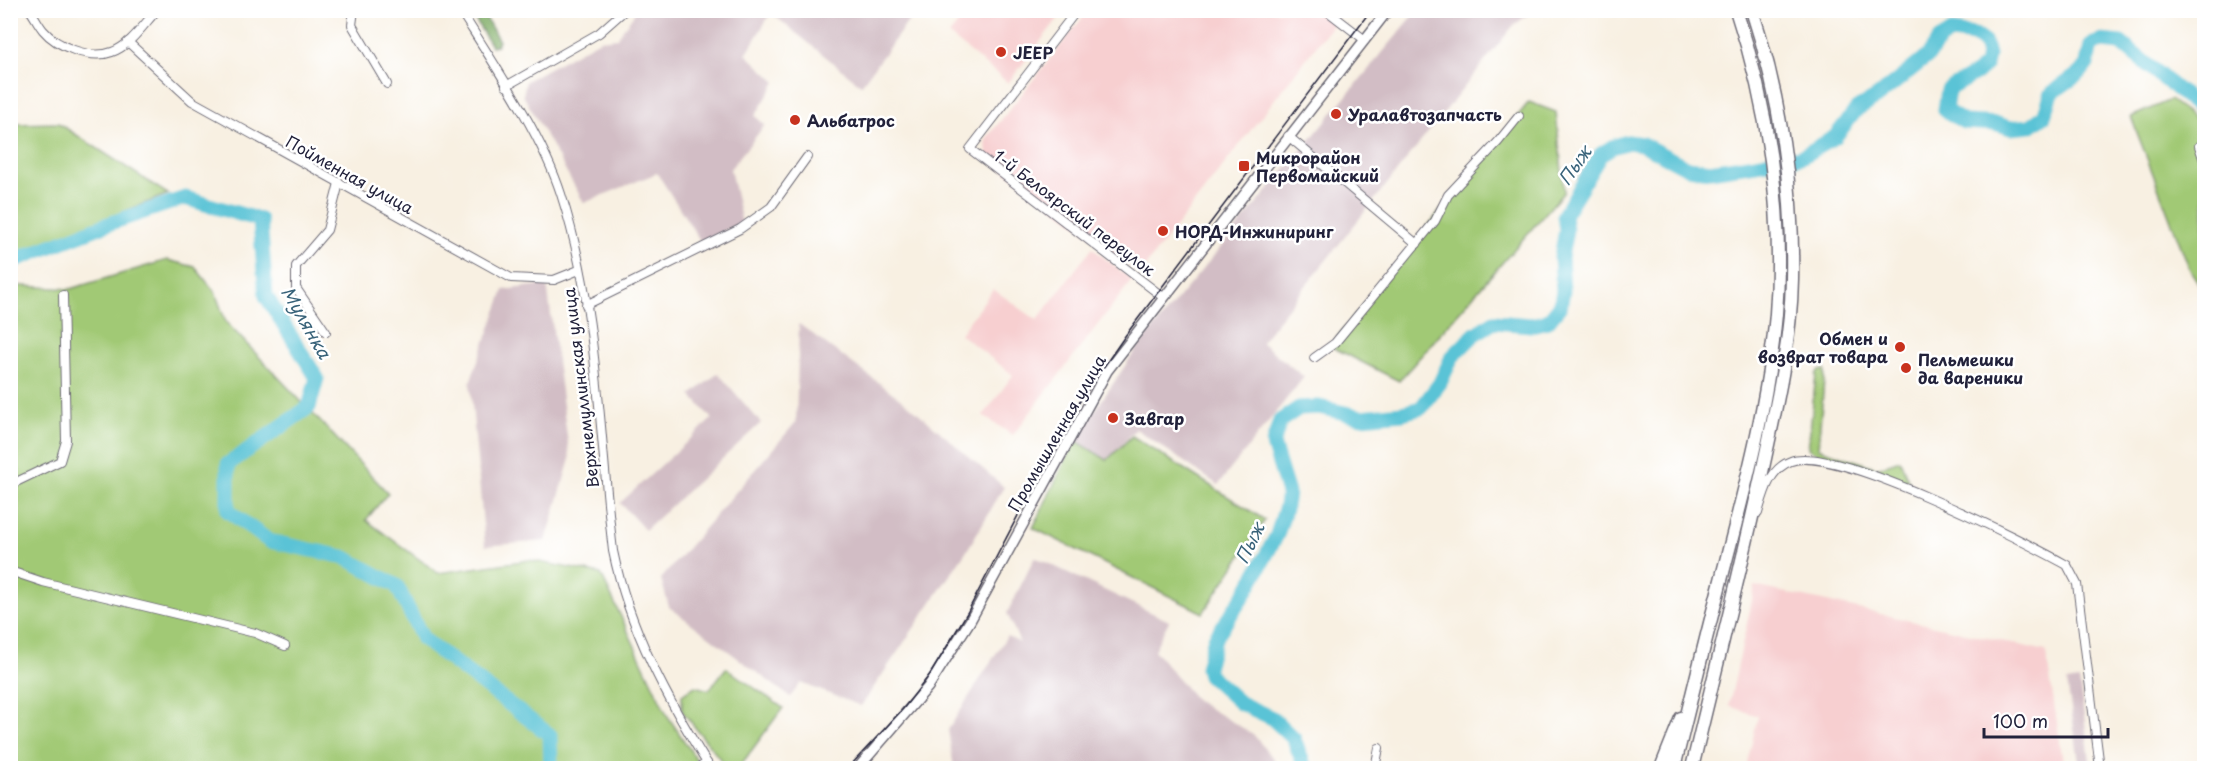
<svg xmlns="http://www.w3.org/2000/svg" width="2215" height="779" font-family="'Playpen Sans',sans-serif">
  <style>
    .built { fill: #f7cfd0 }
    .industrial { fill: #d2bdc5 }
    .green { fill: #a1c974; stroke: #627658; stroke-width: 1.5 }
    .forest { fill: #80ad66; stroke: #516850; stroke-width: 1.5 }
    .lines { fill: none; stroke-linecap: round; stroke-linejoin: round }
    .river { stroke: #5ac3d6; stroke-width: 15 }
    .minor-casing { stroke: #6d6a75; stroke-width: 10 }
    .tertiary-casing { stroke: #6d6a75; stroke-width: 12 }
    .primary-casing { stroke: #6d6a75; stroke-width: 15 }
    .trunk-casing { stroke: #6d6a75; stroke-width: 15 }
    .minor { stroke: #fff; stroke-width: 8 }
    .tertiary { stroke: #fff; stroke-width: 9 }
    .primary { stroke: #fff; stroke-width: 12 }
    .trunk { stroke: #fff; stroke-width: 12 }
    .tram { stroke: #22223b; stroke-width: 1.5 }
    .poi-dot { fill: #c8321e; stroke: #fff; stroke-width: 2 }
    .labels { text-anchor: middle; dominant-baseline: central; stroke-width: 5; stroke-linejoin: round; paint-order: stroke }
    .poi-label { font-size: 16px; font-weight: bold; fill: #22223b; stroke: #fff; text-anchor: start }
    .street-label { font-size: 16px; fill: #22223b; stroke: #fff }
    .water-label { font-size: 18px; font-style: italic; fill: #386279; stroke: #fff }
  </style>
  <rect width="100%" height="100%" fill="#fff"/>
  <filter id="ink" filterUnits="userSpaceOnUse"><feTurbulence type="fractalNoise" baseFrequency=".0167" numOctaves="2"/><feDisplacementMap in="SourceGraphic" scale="12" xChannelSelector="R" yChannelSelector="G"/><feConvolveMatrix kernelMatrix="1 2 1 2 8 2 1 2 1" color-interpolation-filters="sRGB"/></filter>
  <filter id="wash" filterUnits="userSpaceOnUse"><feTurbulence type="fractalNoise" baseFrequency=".008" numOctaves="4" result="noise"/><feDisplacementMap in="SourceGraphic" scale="24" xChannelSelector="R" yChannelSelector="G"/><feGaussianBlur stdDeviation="1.35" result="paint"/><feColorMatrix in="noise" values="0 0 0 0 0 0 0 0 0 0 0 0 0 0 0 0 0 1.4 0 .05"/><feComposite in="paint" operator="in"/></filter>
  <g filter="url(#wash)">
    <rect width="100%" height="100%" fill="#f8f0e2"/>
    <g class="built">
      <path d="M968 11V10L1064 11 1008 83 949 35Z"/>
      <path d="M1088 11H1343L1140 273 987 157 986 139Z"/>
      <path d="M1092 248 1132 280 1013 435 983 416 1013 375 960 334 993 289 1037 320Z"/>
      <path d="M1755 586 2046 651 2064 768H1746L1758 716 1729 706Z"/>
    </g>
    <g class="industrial">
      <path d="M636 11H916L861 85 771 13 746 54 776 82 755 116 765 125 730 169 742 223 701 242 657 173 584 203 523 95 526 81 600 40 617 38Z"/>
      <path d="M1417 11H1533L1513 26 1261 342 1304 377 1218 485 1136 429 1107 460 1075 440 1137 348Z"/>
      <path d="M547 284 570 459 546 541 485 546 470 382 504 290Z"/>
      <path d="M799 324 909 405 1004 487 969 547 861 706 801 683 790 697 669 607 661 579 796 422Z"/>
      <path d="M718 373 761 423 645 530 620 503 712 419 691 395Z"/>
      <path d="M1035 557 1169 621 1154 650 1197 701 1253 734 1281 768H954L948 730 1007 636 1020 643 1007 613Z"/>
      <path d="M2079 680 2091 768H2080L2067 682Z"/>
    </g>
    <g class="green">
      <path d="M2170 100 2204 125V292L2190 270 2131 117Z"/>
      <path d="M1529 102 1556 112 1564 192 1399 381 1330 346Z"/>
      <path d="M58 123 168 194 24 252 11 254V124Z"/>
      <path d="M167 260 195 267 215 292 226 322 388 493 366 520 438 573 529 560 601 574 667 715 702 768H11L10 285 70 289Z"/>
      <path d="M1825 370 1818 448 1877 468 1900 460 1909 482 1819 455 1808 448 1816 375 1818 371Z"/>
      <path d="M1132 436 1265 520 1203 613 1033 528 1075 440 1107 460Z"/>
      <path d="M726 668 783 708 740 766 725 768 724 764 682 711V695L695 686 709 690Z"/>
    </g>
    <path class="forest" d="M470 11H482L499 41 497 46H491Z"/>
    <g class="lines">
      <g class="river">
        <path d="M10 262 105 225 185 198 260 220 266 296 317 378 309 407 228 464V511L269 541 344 557 397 586 423 639 550 735 551 768"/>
        <path d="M1305 768 1294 739 1272 718 1240 703 1209 675 1207 668 1215 638 1246 592 1277 535 1286 506 1288 493 1273 444 1280 421 1299 408 1319 407 1362 417 1402 413 1421 408 1440 383 1452 357 1475 334 1494 322 1531 325 1548 321 1560 306 1563 291 1561 257 1566 230 1564 215 1601 154 1612 147 1628 142 1642 144 1688 168 1710 171 1801 157 1835 137 1857 109 1877 97 1928 56 1939 40 1952 32 1974 35 1985 43 1988 55 1986 64 1977 73 1948 90 1945 110 1964 122 1998 124 2010 128 2030 126 2044 116 2052 93 2080 73 2087 64 2091 45 2102 41 2121 43 2204 112"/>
      </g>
    </g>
  </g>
  <g filter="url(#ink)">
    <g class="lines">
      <g class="minor-casing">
        <g id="minor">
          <path d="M30 10C35 17 38 24 43 30 57 47 91 60 112 52 130 46 144 24 157 10"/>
          <path d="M354 10 352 25 387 84"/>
          <path d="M460 10C494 64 542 135 561 194 598 308 599 433 613 551 629 629 668 701 710 768"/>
          <path d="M1077 10 970 149 1163 297"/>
          <path d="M1326 10 1365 40"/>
          <path d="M128 42 192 101 511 278 554 280 579 270"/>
          <path d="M506 86 599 33 625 10"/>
          <path d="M1288 136 1417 244"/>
          <path d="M2199 146 2204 161"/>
          <path d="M586 305 740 229 771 207 807 157"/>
          <path d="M326 332 296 288V266L327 230 339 183"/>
          <path d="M1314 358 1335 343 1435 221 1448 195 1498 142 1519 116"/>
          <path d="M10 488 12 484 60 461 66 441 63 295"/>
          <path d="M1758 513C1764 493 1769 469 1791 461 1833 444 2022 540 2067 565L2077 584 2100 768"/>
          <path d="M10 571 43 582 255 633 285 646"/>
          <path d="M698 768 707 763"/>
          <path d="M1375 768 1379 748"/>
        </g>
      </g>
      <g class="tertiary-casing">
        <path id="tertiary" d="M858 768 928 687 970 621 1107 371 1388 10"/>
      </g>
      <g class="primary-casing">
        <path id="primary" d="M1661 768 1681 718"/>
      </g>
      <g class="trunk-casing">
        <g id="trunk">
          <path d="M1674 768C1689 707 1704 645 1720 584 1743 495 1768 405 1776 314 1784 213 1768 106 1736 10"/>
          <path d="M1692 768C1716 667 1742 566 1764 463 1777 403 1791 341 1792 279 1794 190 1780 95 1752 10"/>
        </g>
      </g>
      <use href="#minor" class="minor"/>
      <use href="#tertiary" class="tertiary"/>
      <use href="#primary" class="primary"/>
      <use href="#trunk" class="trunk"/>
      <path class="tram" d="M848 768 903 709 931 673 967 613 1071 414 1125 336 1371 10"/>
    </g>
  </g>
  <g class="poi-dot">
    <circle cx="1001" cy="52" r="6"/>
    <circle cx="1336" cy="114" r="6"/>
    <circle cx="795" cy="120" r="6"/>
    <rect x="1238" y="160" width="12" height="12" rx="3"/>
    <circle cx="1163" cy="231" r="6"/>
    <circle cx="1900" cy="347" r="6"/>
    <circle cx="1906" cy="368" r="6"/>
    <circle cx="1113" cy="418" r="6"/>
  </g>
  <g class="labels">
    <g class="poi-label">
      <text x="1013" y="52">JEEP</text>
      <text x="1348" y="114">Уралавтозапчасть</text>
      <text x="807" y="120">Альбатрос</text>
      <text x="1256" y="157">Микрорайон<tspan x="1256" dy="18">Первомайский</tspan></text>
      <text x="1175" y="231">НОРД-Инжиниринг</text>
      <text x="1888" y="338" text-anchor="end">Обмен и<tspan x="1888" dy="18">возврат товара</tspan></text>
      <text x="1918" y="359">Пельмешки<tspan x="1918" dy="18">да вареники</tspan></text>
      <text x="1125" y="418">Завгар</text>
    </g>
    <g class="street-label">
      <text transform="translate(350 174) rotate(29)">Пойменная улица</text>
      <text transform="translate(1075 212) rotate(37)">1-й Белоярский переулок</text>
      <text transform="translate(580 388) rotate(-97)">Верхнемуллинская улица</text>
      <text transform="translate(1056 433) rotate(-60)">Промышленная улица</text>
    </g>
    <g class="water-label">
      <text transform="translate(1574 165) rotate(-55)">Пыж</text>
      <text transform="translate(307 322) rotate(60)">Мулянка</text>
      <text transform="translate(1249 543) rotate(-64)">Пыж</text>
    </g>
  </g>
  <rect width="2215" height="779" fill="none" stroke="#fff" stroke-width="36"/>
  <path d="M1984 728v9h124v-9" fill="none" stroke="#22223b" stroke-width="3"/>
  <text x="1993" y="728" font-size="18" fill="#22223b" stroke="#ffffff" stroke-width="4.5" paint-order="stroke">100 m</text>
</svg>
